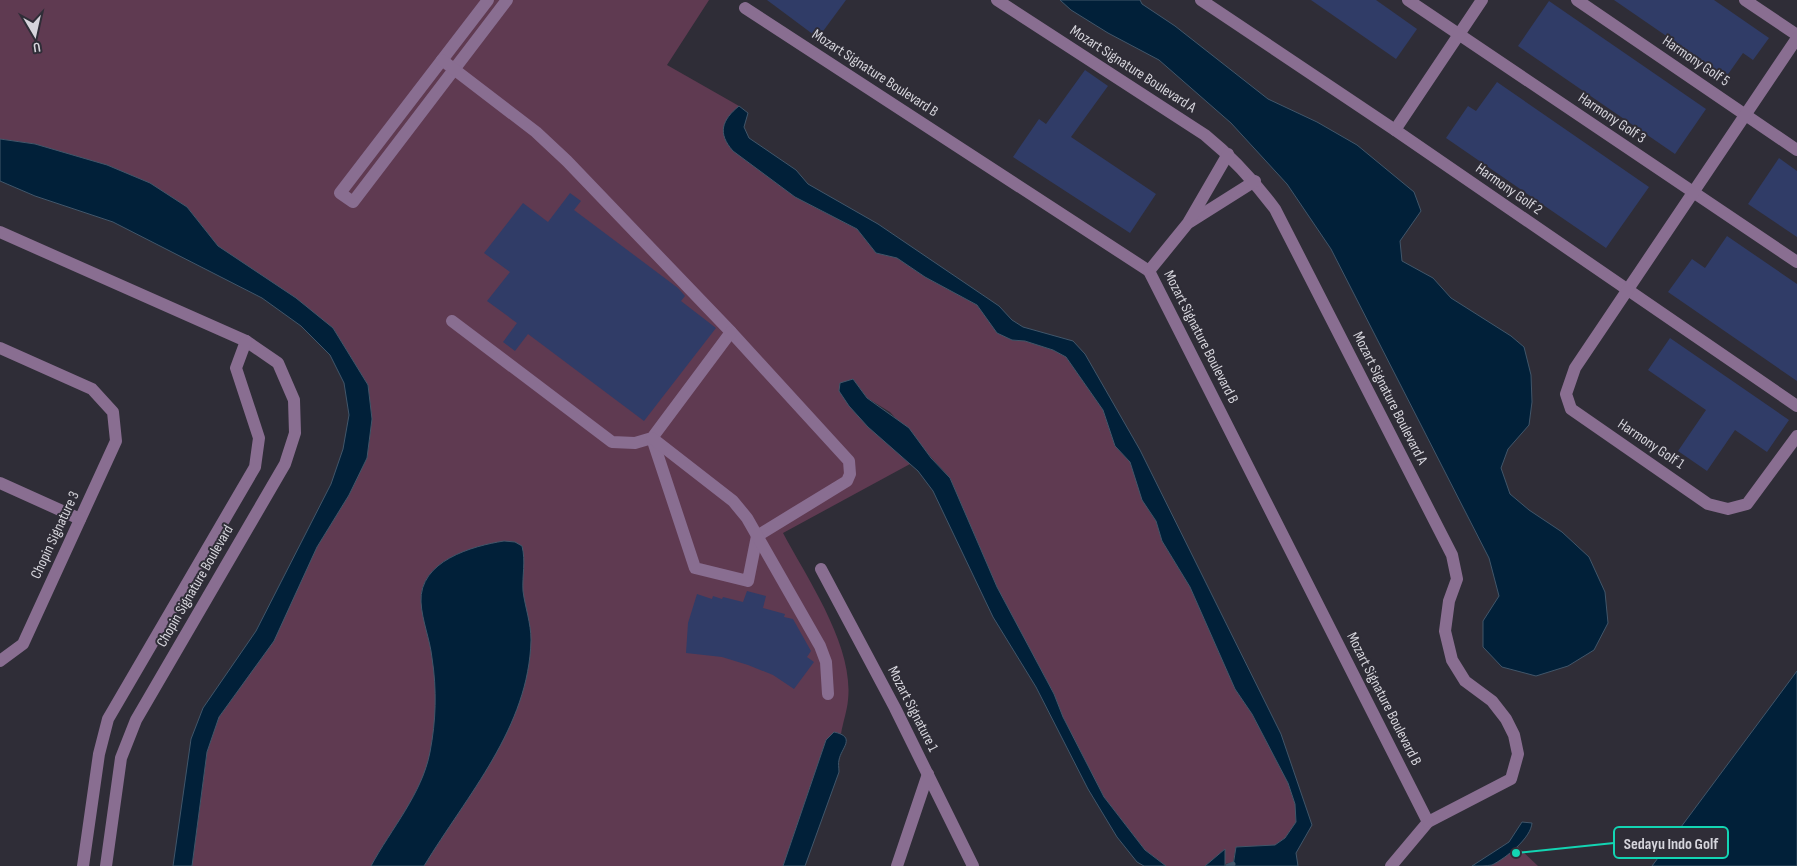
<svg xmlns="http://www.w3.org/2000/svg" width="1797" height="866" font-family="'Sofia Sans Condensed',sans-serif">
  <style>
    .green { fill: #5f3a51 }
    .water { fill: #012039; stroke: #41566a }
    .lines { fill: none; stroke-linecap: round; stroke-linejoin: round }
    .stream { stroke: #41566a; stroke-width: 5 }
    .building { fill: #303c67 }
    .minor { stroke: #896e91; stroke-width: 12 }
    .labels { text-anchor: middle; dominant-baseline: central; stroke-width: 4; stroke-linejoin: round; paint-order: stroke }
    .street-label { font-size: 15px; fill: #d6d5dc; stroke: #2f2d37 }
    .leader { fill: none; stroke: #13d5b3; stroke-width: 2 }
    .callout-dot { fill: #13d5b3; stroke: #2f2d37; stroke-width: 2 }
    .callout { fill: #2f2d37; stroke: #13d5b3; stroke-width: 2 }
    .callout-label { font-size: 16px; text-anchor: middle; font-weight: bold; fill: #d6d5dc }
  </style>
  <rect width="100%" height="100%" fill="#2f2d37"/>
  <g class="green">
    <path d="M0 0H709L667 65 739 106 728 118 768 176 795 197 857 229 876 253 897 258 925 277 977 305 998 333 1012 340 1025 341 1053 350 1066 357 1103 410 1115 446 1130 462 1149 511 1156 521 1162 541 1190 587 1235 689 1252 714 1288 783 1295 804 1296 822 1285 838 1275 845 1236 847 1233 862 1225 864 1224 850 1205 866H1166L1145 850 1104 797 1063 717 1054 694 997 587 950 478 890 412 867 398 853 379 840 383 839 390C858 420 885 440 910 464L783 533C808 580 854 646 848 700 847 711 843 722 841 734L834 732 826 740 783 866H192L207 752 219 717 240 688 317 547 349 495 367 458 372 419 368 385 333 328 218 246 187 207 35 144 0 139Z"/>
    <path d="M1517 846 1538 866H1490Z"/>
  </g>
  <g class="water">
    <path d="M1060 0H1140L1142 4 1175 26 1268 99 1317 122 1357 145 1414 192 1421 211 1400 241 1402 261 1433 278 1451 298 1511 336 1524 347 1531 375 1532 402 1529 425 1508 449 1501 468 1510 494 1529 510 1562 532 1589 557 1605 592 1608 623 1594 650 1568 666 1536 676 1502 667 1483 647V621L1499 596 1489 558 1331 249 1287 184 1231 123 1159 60 1108 33 1071 10Z"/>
    <path d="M739 106 748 113 744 127 749 138 796 170 808 184 878 224 999 306 1012 320 1023 327 1073 341 1085 354 1140 450 1281 734 1312 825 1296 853 1298 866H1233L1236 847 1275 845 1285 838 1296 822 1295 804 1288 783 1252 714 1235 689 1190 587 1162 541 1156 521 1142 500 1130 462 1115 446 1103 410 1066 357 1053 350 1025 341 1012 340 997 333 977 305 925 277 897 258 876 253 857 229 795 197 733 151C717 133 722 120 739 106Z"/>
    <path d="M0 139 35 144 107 165 150 183 187 207 218 246 296 298 333 328 368 385 372 419 367 458 349 495 317 547 274 641 219 717 207 752 192 866H173L191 739 203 708 256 631 331 484 343 449 349 415 344 383 330 355 301 326 262 298 113 222 35 196 0 181Z"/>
    <path d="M853 379 867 398 909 428 931 458 950 478 997 587 1054 694 1063 717 1104 797 1145 850 1166 866H1144L1137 862 1117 837 1088 789 1036 687 993 617 933 491 918 471 868 427 849 406 839 391 840 383Z"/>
    <path d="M504 541 515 542 522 546C526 562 522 575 523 591 525 607 531 623 531 640 529 727 467 795 424 866H371C391 829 422 794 430 752 436 721 437 690 432 658 430 639 422 621 421 602 419 561 472 546 504 541Z"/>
    <path d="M1797 671V866H1652Z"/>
    <path d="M834 732C857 737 841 748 839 760 838 763 839 768 839 772L805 866H783L826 740Z"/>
    <path d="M1522 822 1532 823C1531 838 1506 858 1492 865 1486 866 1478 866 1472 866L1509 842Z"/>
    <path d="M1225 849V866H1205Z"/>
  </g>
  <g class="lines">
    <path class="stream" d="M1228 866 1233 864"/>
  </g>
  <g class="building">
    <path d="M767 0H846L818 38Z"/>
    <path d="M1311 0H1376L1417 29 1396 59Z"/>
    <path d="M1614 0H1714L1769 38 1753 60 1743 53 1726 77Z"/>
    <path d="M1549 1 1706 109 1675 154 1518 46Z"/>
    <path d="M1085 70 1108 86 1071 137 1156 194 1130 233 1013 157 1039 119 1046 124Z"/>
    <path d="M1497 82 1649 187 1606 248 1446 138 1468 106 1476 111Z"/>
    <path d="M1779 158 1797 171V237L1748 204Z"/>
    <path d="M570 193 581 201 574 210 678 288 685 296 681 301 716 328 644 421 528 334 515 351 503 342 517 323 487 301 510 272 484 253 523 203 548 222Z"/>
    <path d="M1727 236 1797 284V381L1668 292 1692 259 1705 268Z"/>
    <path d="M1670 338 1789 420 1767 452 1735 430 1707 471 1678 451 1706 410 1648 370Z"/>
    <path d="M747 591 766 596 763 608 785 614 784 617 793 619 811 651 807 657 814 662 794 689 773 675 748 665 722 657 686 653 688 623 697 594 712 599 713 596 722 599 723 597 743 602Z"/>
  </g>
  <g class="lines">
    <g class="minor">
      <path d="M488 0 340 193 353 202 507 0"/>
      <path d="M997 0 1205 135C1232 157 1254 181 1275 209L1452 555 1457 579 1449 601 1445 631 1452 660 1465 681 1492 701 1506 719 1514 735 1518 754 1511 779 1428 822 1391 866"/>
      <path d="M1201 0 1395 130 1797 406"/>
      <path d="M1408 0 1797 262"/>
      <path d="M1577 0 1797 150"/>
      <path d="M1745 0 1797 35"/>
      <path d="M745 8 1149 271 1428 822"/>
      <path d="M1797 38 1575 368 1566 394 1571 409 1708 504 1728 509 1747 504 1797 436"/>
      <path d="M442 60 536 132 567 161 731 332 849 461 850 474 847 481 757 536 748 581 695 568 652 438"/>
      <path d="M1395 130 1482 0"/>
      <path d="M1190 222 1255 181"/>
      <path d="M0 232 246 341 278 363 294 400 295 433 285 464 136 720 121 758 106 866"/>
      <path d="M1149 271 1188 223 1228 154"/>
      <path d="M452 321 612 442 635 443 652 438 731 332"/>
      <path d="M0 348 92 389 113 412 116 441 23 644 0 661"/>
      <path d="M652 438 733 501 747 518 820 646 826 662 828 694"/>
      <path d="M0 483 80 519"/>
      <path d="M821 569 895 708 973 866"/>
      <path d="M83 866 99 754 108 719 255 467 259 438 236 368 246 341"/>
      <path d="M897 866 928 774"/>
    </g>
  </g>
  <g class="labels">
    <g class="street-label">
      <text transform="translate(1696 61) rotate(34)">Harmony Golf 5</text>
      <text transform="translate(1133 69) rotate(33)">Mozart Signature Boulevard A</text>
      <text transform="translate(875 73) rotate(33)">Mozart Signature Boulevard B</text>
      <text transform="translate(1612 118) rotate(34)">Harmony Golf 3</text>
      <text transform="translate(1509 189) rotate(35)">Harmony Golf 2</text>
      <text transform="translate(1201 337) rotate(63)">Mozart Signature Boulevard B</text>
      <text transform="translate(1390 398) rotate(63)">Mozart Signature Boulevard A</text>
      <text transform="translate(1651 444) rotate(34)">Harmony Golf 1</text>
      <text transform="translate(55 535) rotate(-65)">Chopin Signature 3</text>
      <text transform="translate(195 586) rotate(-60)">Chopin Signature Boulevard</text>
      <text transform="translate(1384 699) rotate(63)">Mozart Signature Boulevard B</text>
      <text transform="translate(913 709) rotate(63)">Mozart Signature 1</text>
    </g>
  </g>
  <path class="leader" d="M1516 853L1614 843"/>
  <circle class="callout-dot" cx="1516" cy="853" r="5"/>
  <rect class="callout" x="1614" y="827" width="114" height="31" rx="5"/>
  <g class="callout-label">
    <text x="1671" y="849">Sedayu Indo Golf</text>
  </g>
  <g transform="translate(35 35) rotate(171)" stroke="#2f2d37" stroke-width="4" paint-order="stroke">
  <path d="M0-4L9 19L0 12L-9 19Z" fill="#d6d5dc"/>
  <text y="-8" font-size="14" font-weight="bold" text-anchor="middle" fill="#d6d5dc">U</text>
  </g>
</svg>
